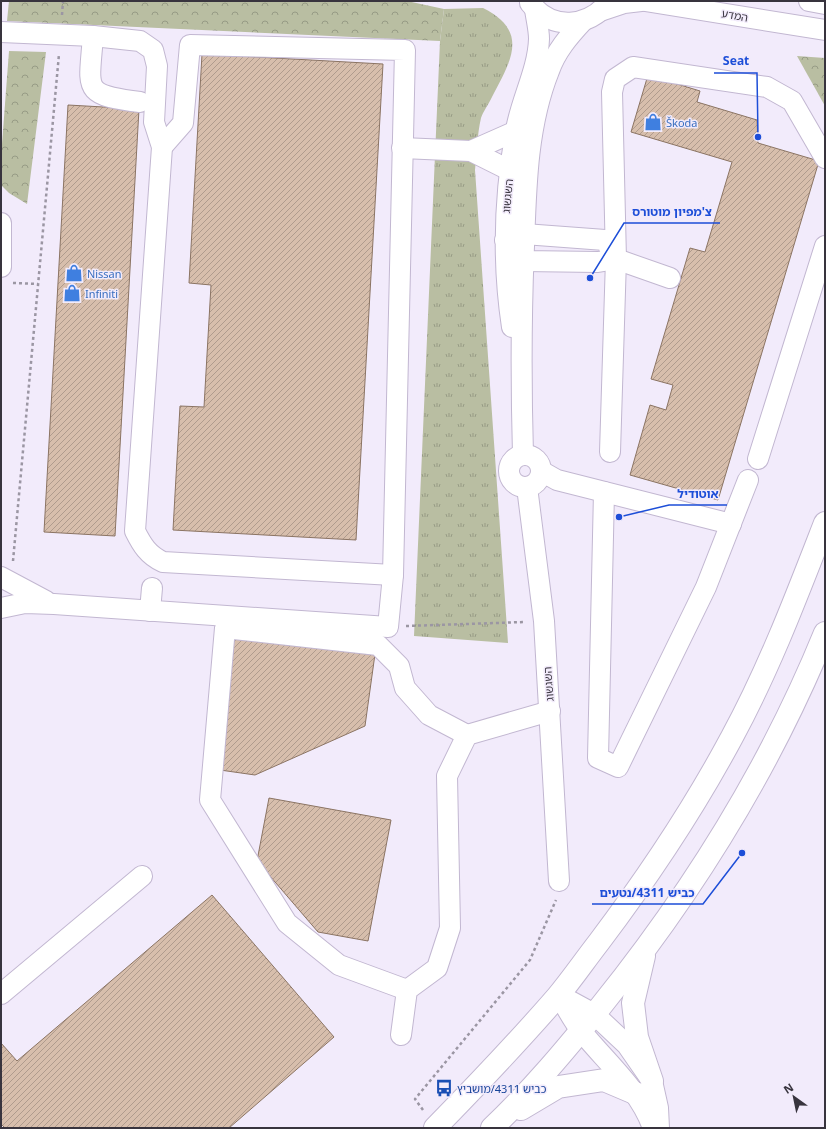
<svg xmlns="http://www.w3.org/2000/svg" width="826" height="1129" font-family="Georgia,'Noto Sans Hebrew',serif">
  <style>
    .grass { fill: url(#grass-tufts) }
    .park { fill: url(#park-crowns) }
    .building { fill: url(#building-hatch); stroke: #8b7463 }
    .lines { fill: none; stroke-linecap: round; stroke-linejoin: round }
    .minor-casing { stroke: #c2b7d1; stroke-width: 22 }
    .major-casing { stroke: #c2b7d1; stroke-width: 24 }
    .path { stroke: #9b96a3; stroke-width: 2.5; stroke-dasharray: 3 3; stroke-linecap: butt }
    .minor { stroke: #fff; stroke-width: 20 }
    .major { stroke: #fff; stroke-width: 22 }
    .labels { text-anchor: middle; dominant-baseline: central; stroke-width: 3; stroke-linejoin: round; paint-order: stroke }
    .street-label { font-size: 11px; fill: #38343e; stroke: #f2ebfb }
    .shop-label { font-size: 11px; fill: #366cbe; stroke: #f2ebfb; text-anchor: start }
    .transit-label { font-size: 11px; fill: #164399; stroke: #f2ebfb; text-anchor: start }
    .leader { fill: none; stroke: #1d4ed8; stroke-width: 1.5 }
    .callout-dot { fill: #1d4ed8; stroke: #f2ebfb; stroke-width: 1.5 }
    .callout-label { font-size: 12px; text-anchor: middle; font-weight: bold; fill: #1d4ed8; stroke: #f2ebfb; stroke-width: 3; stroke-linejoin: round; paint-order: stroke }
  </style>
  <defs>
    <pattern id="grass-tufts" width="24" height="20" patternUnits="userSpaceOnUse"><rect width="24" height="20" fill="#b9bea2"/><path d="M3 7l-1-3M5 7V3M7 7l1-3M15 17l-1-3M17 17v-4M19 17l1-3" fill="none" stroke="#979b85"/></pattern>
    <pattern id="park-crowns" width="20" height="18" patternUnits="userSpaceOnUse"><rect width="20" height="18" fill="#b9bea2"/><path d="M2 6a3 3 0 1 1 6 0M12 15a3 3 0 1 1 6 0" fill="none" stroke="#979b85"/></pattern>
    <pattern id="building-hatch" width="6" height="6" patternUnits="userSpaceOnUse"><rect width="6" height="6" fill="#d7beac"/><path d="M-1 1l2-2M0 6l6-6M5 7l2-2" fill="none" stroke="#af9b8d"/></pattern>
  </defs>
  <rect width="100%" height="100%" fill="#f2ebfb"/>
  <path class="grass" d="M483 8C531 32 510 62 491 99 488 105 483 112 481 118 477 135 477 153 475 170L508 643 414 636 440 41 444 9Z"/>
  <g class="park">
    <path d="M9 1H407L444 9 440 41 7 21Z"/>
    <path d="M9 51 46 52 27 204 9 193 1 185V157Z"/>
    <path d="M797 56 825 58V106Z"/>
  </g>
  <g class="building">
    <path d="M202 54 383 64 356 540 173 530 180 406 204 407 211 285 189 283Z"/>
    <path d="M648 75 700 91 697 102 757 120 758 143 819 161 718 500 630 475 650 405 666 410 673 385 651 379 690 248 705 252 732 162 631 132Z"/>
    <path d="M68 105 139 109 115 536 44 532Z"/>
    <path d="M230 636 375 654 365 726 255 775 213 769Z"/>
    <path d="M269 798 391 820 368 941 318 932 257 861Z"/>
    <path d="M212 895 334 1037 229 1128H5L1 1124V1043L17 1061Z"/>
  </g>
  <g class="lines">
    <g class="minor-casing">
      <g id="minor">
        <path d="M645 1 825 30"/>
        <path d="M809 1 825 4"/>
        <path d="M530 3C552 31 588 28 610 1"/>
        <path d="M600 11 624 3 641 1"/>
        <path d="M1 32 93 36 140 41 153 50 157 66 154 122 162 147 135 531C142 545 148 555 163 562L393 575"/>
        <path d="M93 36C89 90 81 95 140 102"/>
        <path d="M402 148 471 151 509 170"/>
        <path d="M471 151 516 131"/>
        <path d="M1 223V267"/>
        <path d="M616 259 605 240 524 234 505 240 523 261 598 262 616 259 670 278"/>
        <path d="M512 327C502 261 504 197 516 130 521 100 538 70 539 39 539 29 536 18 535 9"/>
        <path d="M610 452 616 259 612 92 615 79 633 67 767 87 792 101 825 158"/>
        <circle cx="525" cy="471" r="16"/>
        <path d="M523 455C521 385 521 316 524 246 526 188 527 126 549 71 556 51 569 36 583 21"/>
        <path d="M758 459 825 246"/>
        <path d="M541 471 557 480 731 524"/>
        <path d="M527 487 544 621 559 881"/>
        <path d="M604 492 598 758 618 767 706 587 748 480"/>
        <path d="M1 577 46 601"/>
        <path d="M1 608 25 603 54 604 388 627 393 575 405 50 190 45 183 123 162 147"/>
        <path d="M150 611 152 588"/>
        <path d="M407 990 339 965 287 923 210 800 225 628 378 645 399 666 405 688 429 715 467 735"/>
        <path d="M1 994 142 876"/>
        <path d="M559 995 594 1014 627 1045 652 1081 658 1108 659 1128"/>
        <path d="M559 995C566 1007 573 1021 582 1032 607 1063 639 1089 653 1128"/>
        <path d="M401 1035 407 990 437 968 450 928 447 776 467 735 550 711"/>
      </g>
    </g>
    <g class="major-casing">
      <g id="major">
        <path d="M644 956 633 1003 637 1037 652 1081"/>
        <path d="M521 1109 558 1087 604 1080 637 1094"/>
        <path d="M435 1128C477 1085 518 1042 557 997 572 979 585 960 599 942 648 877 694 808 732 737 769 669 797 595 825 523"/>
        <path d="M492 1128C532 1090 567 1048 601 1006 692 893 770 768 825 633"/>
      </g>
    </g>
    <g class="path">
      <path d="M62 15 63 1"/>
      <path d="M13 283 38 284"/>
      <path d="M13 561 59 54"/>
      <path d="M406 626 525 622"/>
      <path d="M423 1110 415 1099 530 960 556 900"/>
    </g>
    <use href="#minor" class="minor"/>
    <use href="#major" class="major"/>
  </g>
  <defs>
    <g id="shop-bare" transform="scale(1.38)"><path d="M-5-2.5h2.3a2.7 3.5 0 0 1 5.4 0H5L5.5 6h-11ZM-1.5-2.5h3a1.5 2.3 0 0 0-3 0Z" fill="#3f7fe0" stroke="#f2ebfb" stroke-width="2.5" paint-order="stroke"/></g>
    <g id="bus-bare" transform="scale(1.38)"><path d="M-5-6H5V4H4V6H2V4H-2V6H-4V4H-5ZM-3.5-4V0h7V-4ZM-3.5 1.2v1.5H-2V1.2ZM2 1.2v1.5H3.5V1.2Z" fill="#1a4fb4" stroke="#f2ebfb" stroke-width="2.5" paint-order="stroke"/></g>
  </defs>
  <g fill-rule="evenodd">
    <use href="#shop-bare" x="653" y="122"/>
    <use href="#shop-bare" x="74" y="273"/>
    <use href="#shop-bare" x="72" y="293"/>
    <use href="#bus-bare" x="444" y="1088"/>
  </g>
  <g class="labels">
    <g class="street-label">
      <text transform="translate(735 15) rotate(10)">המדע</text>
      <text transform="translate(507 196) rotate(-85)">השגשוג</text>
      <text transform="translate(548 684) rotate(-94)">השגשוג</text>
    </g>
    <g class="shop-label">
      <text x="666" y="122">Škoda</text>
      <text x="87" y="273">Nissan</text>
      <text x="85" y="293">Infiniti</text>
    </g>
    <g class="transit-label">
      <text x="457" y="1088">כביש 4311/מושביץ</text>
    </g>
  </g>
  <path class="leader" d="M758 137L757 73H714M590 278L624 223H720M619 517L669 505H727M742 853L703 904H592"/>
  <g class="callout-dot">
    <circle cx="758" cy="137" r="4"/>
    <circle cx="590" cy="278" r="4"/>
    <circle cx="619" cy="517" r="4"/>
    <circle cx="742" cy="853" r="4"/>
  </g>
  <g class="callout-label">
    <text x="736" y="65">Seat</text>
    <text x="672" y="216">צ'מפיון מוטורס</text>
    <text x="698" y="498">אוטודיל</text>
    <text x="647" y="897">כביש 4311/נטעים</text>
  </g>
  <rect width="826" height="1129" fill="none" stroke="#38343e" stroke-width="4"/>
  <g transform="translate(794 1097) rotate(327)" stroke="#f2ebfb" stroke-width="3" paint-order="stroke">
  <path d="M0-3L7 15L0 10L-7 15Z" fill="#38343e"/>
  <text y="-6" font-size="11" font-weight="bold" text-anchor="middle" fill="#38343e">N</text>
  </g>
</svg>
